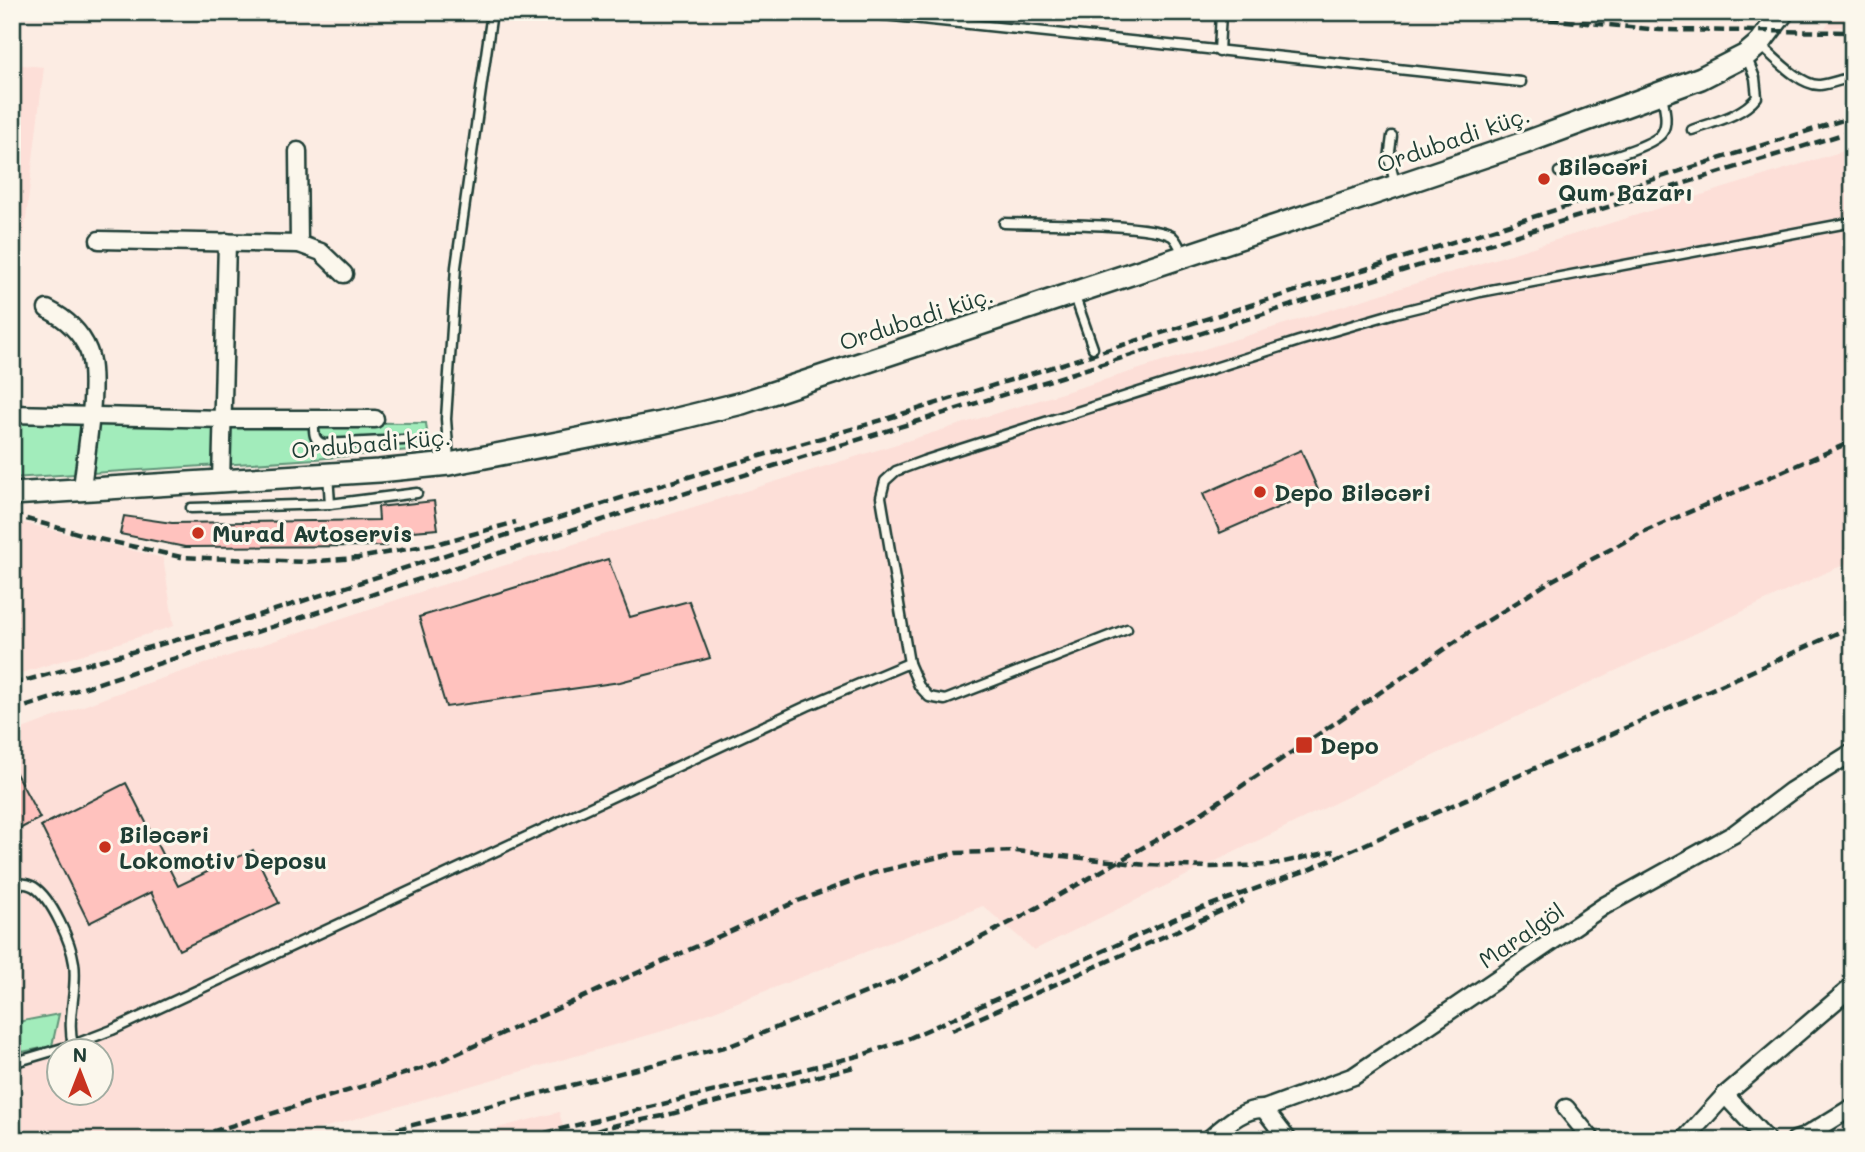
<svg xmlns="http://www.w3.org/2000/svg" width="1865" height="1152" font-family="Mali,sans-serif">
  <style>
    .built { fill: #fddfd8; fill-rule: evenodd }
    .green { fill: #a2ecbb; stroke: #609478; stroke-width: 2 }
    .building { fill: #ffc2be; stroke: #1f3d34; stroke-width: 2 }
    .lines { fill: none; stroke-linecap: round; stroke-linejoin: round }
    .lane-casing { stroke: #1f3d34; stroke-width: 13 }
    .street-casing { stroke: #1f3d34; stroke-width: 21 }
    .secondary-casing { stroke: #1f3d34; stroke-width: 26 }
    .lane { stroke: #fbf7ec; stroke-width: 8 }
    .street { stroke: #fbf7ec; stroke-width: 16 }
    .secondary { stroke: #fbf7ec; stroke-width: 21 }
    .rail { stroke: #1f3d34; stroke-width: 4.5; stroke-dasharray: 10 5; stroke-linecap: butt }
    .poi-dot { fill: #c8321e; stroke: #fbf7ec; stroke-width: 2.5 }
    .labels { text-anchor: middle; dominant-baseline: central; stroke-width: 6; stroke-linejoin: round; paint-order: stroke }
    .street-label { font-size: 23px; fill: #1f3d34; stroke: #fbf7ec }
    .poi-label { font-size: 23px; font-weight: bold; fill: #1f3d34; stroke: #fbf7ec; text-anchor: start }
  </style>
  <rect width="100%" height="100%" fill="#fcece3"/>
  <filter id="ink" filterUnits="userSpaceOnUse"><feTurbulence type="fractalNoise" baseFrequency=".0143" numOctaves="2"/><feDisplacementMap in="SourceGraphic" scale="14" xChannelSelector="R" yChannelSelector="G"/><feConvolveMatrix kernelMatrix="1 2 1 2 8 2 1 2 1" color-interpolation-filters="sRGB"/></filter>
  <g filter="url(#ink)">
    <g class="built">
      <path d="M1835 12H1853V26L1825 28Z"/>
      <path d="M12 64 44 67 20 269 12 268Z"/>
      <path d="M1853 148V560L1392 775 1034 950 983 906 663 1031 281 1140H12V733L115 694 432 588ZM60 1050H102V1092H60Z"/>
      <path d="M12 520 163 558 174 626 12 676Z"/>
      <path d="M559 1112 567 1140H452Z"/>
    </g>
    <g class="green">
      <path d="M12 421 426 423 429 448 316 459 12 478Z"/>
      <path d="M59 1014 52 1046 12 1054V1023Z"/>
    </g>
    <g class="building">
      <path d="M1301 450 1318 490 1220 533 1203 494Z"/>
      <path d="M434 501 438 529 386 533 387 546 185 547 120 534 124 516 172 523 379 520 378 507Z"/>
      <path d="M608 559 630 617 689 601 710 658 620 682 446 707 419 617Z"/>
      <path d="M12 766 40 818 12 833Z"/>
      <path d="M126 783 178 886 253 850 279 903 179 950 151 892 89 923 41 826Z"/>
    </g>
    <g class="lines">
      <g class="lane-casing">
        <g id="lane">
          <path d="M855 12 1521 82"/>
          <path d="M1759 44C1773 56 1800 86 1820 85 1830 84 1842 79 1853 77"/>
          <path d="M1219 52 1221 12"/>
          <path d="M1692 130C1714 122 1742 116 1757 97L1755 78 1747 58"/>
          <path d="M1392 136 1389 159 1395 183"/>
          <path d="M1559 172C1579 166 1653 148 1662 133 1669 123 1664 106 1662 95"/>
          <path d="M1004 223C1035 224 1151 223 1172 236 1178 241 1180 248 1183 255"/>
          <path d="M1074 294 1093 348"/>
          <path d="M314 419C314 430 312 441 324 444L404 440"/>
          <path d="M449 461 446 419 456 267 492 12"/>
          <path d="M328 474 330 504"/>
          <path d="M191 508 330 504 417 493"/>
          <path d="M1127 629 945 700 929 697 919 686 909 663 881 497 885 481 896 471 923 461 1299 341 1395 313 1480 292 1853 222"/>
          <path d="M12 884C19 883 28 883 34 887 52 899 71 942 74 963 78 991 66 1018 73 1045"/>
          <path d="M12 1063 73 1045 112 1030 807 706 909 663"/>
        </g>
      </g>
      <g class="street-casing">
        <g id="street">
          <path d="M298 151 299 244"/>
          <path d="M99 240 299 244 321 252 344 274"/>
          <path d="M47 309C65 318 80 331 88 350 100 378 85 457 82 489"/>
          <path d="M12 414 224 419H375"/>
          <path d="M221 481 227 242"/>
          <path d="M1725 1095 1767 1140"/>
          <path d="M1566 1108 1592 1140"/>
          <path d="M1264 1109 1288 1140"/>
          <path d="M1208 1140C1225 1126 1242 1108 1264 1109L1354 1076 1604 906 1734 834 1791 791 1853 752"/>
          <path d="M1684 1140 1725 1095 1853 986"/>
          <path d="M1795 1140 1804 1137 1853 1107"/>
        </g>
      </g>
      <g class="secondary-casing">
        <path id="secondary" d="M12 494 379 471 449 464 661 423 742 403 1396 186 1524 143 1701 78 1746 55 1759 44 1783 12"/>
      </g>
      <use href="#lane" class="lane"/>
      <use href="#street" class="street"/>
      <use href="#secondary" class="secondary"/>
      <g class="rail">
        <path d="M1475 12 1660 30 1853 32"/>
        <path d="M12 515 99 539 181 557 305 562 358 558 440 543 516 522"/>
        <path d="M12 684 210 631 658 486 889 418 1853 117"/>
        <path d="M12 711 664 500 1853 131"/>
        <path d="M952 1030 1244 901"/>
        <path d="M184 1140 427 1067 798 901 873 873 956 853 1016 851 1147 865 1212 867 1270 865 1334 851"/>
        <path d="M353 1140 732 1045 898 980 1019 918 1193 819 1468 633 1551 581 1643 532 1853 441"/>
        <path d="M516 1140 862 1055 905 1040 1183 915 1310 869 1853 626"/>
        <path d="M568 1140 612 1126 663 1116 854 1067"/>
      </g>
    </g>
  </g>
  <g class="poi-dot">
    <circle cx="1544" cy="179" r="7"/>
    <circle cx="1260" cy="492" r="7"/>
    <circle cx="198" cy="533" r="7"/>
    <rect x="1295" y="736" width="18" height="18" rx="3.5"/>
    <circle cx="105" cy="847" r="7"/>
  </g>
  <g class="labels">
    <g class="street-label">
      <text transform="translate(1453 139) rotate(-19)">Ordubadi küç.</text>
      <text transform="translate(916 318) rotate(-18)">Ordubadi küç.</text>
      <text transform="translate(371 443) rotate(-5)">Ordubadi küç.</text>
      <text transform="translate(1521 935) rotate(-34)">Maralgöl</text>
    </g>
    <g class="poi-label">
      <text x="1558" y="166">Biləcəri<tspan x="1558" dy="26">Qum Bazarı</tspan></text>
      <text x="1274" y="492">Depo Biləcəri</text>
      <text x="212" y="533">Murad Avtoservis</text>
      <text x="1320" y="745">Depo</text>
      <text x="119" y="834">Biləcəri<tspan x="119" dy="26">Lokomotiv Deposu</tspan></text>
    </g>
  </g>
  <rect width="1865" height="1152" fill="none" stroke="#fbf7ec" stroke-width="42"/>
  <rect x="21" y="21" width="1823" height="1110" fill="none" stroke="#1f3d34" stroke-width="2.5" filter="url(#ink)"/>
  <g transform="translate(80 1072)"><circle r="33" fill="#fbf7ec" stroke="#a3ada2" stroke-width="2"/>
  <path d="M0-5L12 26L0 18L-12 26Z" fill="#c8321e"/>
  <text y="-10" font-size="19" font-weight="bold" text-anchor="middle" fill="#1f3d34">N</text>
  </g>
</svg>
